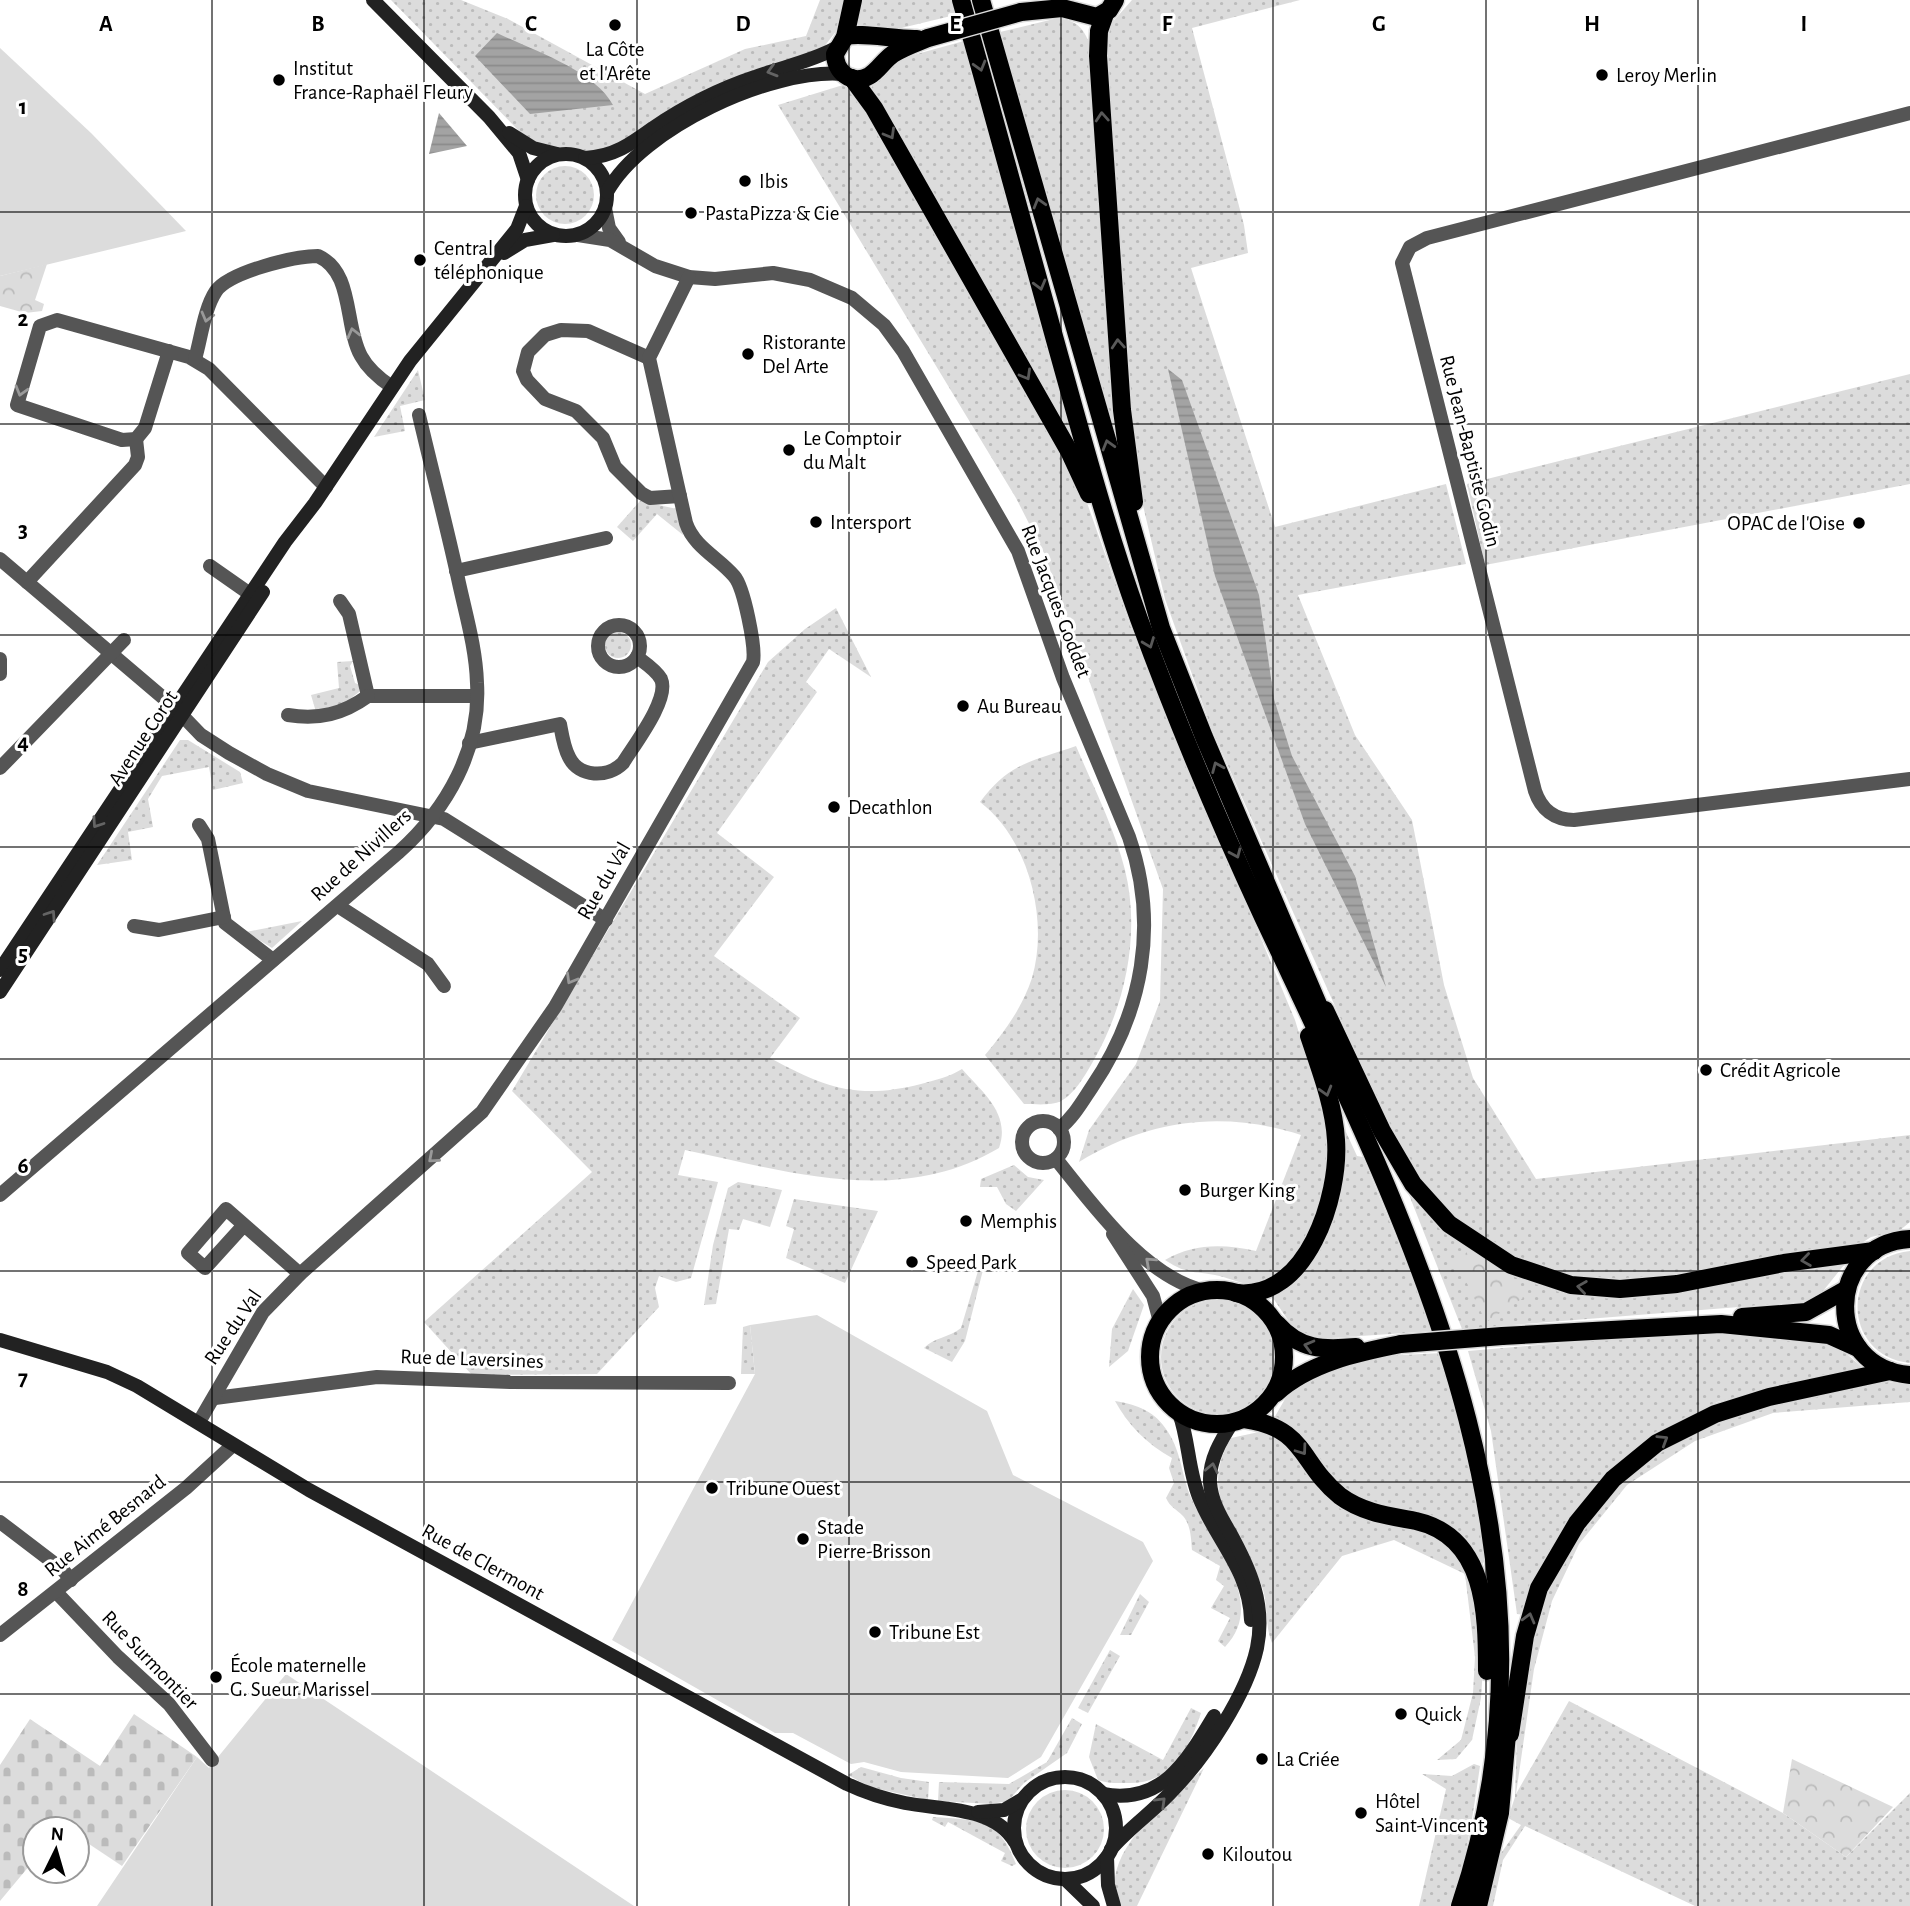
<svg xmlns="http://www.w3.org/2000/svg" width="1910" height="1906" font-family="'Alegreya Sans',sans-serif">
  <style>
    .grass { fill: url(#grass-dots) }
    .forest { fill: url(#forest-crowns) }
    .cemetery { fill: url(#cemetery-stones) }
    .garden { fill: #dcdcdc }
    .water { fill: url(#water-rules) }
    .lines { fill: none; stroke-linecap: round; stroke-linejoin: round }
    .primary-casing { stroke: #dbdbdb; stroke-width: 21 }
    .street { stroke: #555; stroke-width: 14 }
    .secondary { stroke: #222; stroke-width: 14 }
    .primary { stroke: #000; stroke-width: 18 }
    .primary-bridge-casing { stroke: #dbdbdb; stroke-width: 21; stroke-linecap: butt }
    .primary-bridge { stroke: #000; stroke-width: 18 }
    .oneway { stroke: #595959 }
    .oneway2 { stroke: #646464 }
    .oneway3 { stroke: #999 }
    .grid { fill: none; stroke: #000; stroke-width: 2; stroke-opacity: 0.55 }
    .poi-dot { fill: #000; stroke: #fff; stroke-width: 2.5 }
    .labels { text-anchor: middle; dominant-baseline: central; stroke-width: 6; stroke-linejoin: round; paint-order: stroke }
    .poi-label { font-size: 21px; fill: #000; stroke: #fff; text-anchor: start }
    .street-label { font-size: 21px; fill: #000; stroke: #fff }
    .grid-label { font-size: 23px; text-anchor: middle; font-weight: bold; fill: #000; stroke: #fff; stroke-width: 6; stroke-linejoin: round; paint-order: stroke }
  </style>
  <defs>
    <pattern id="grass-dots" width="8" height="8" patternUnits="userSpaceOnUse" patternTransform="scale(1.75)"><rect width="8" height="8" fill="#dcdcdc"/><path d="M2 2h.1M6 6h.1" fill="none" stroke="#bbb" stroke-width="1.8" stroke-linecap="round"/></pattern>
    <pattern id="forest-crowns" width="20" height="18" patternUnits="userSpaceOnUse" patternTransform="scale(1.75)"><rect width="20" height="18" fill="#dcdcdc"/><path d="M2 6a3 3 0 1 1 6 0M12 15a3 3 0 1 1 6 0" fill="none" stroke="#bbb"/></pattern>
    <pattern id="cemetery-stones" width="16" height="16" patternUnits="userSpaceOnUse" patternTransform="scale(1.75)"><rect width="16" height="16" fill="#dcdcdc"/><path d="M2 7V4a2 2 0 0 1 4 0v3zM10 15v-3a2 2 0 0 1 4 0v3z" fill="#bbb"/></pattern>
    <pattern id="water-rules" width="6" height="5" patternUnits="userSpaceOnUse" patternTransform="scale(1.75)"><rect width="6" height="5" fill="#a3a3a3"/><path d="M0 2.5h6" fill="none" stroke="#8b8b8b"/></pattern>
  </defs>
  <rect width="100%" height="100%" fill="#fff"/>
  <g class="grass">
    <path d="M391 0H461L508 19 645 94 745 49 806 36 820 0H845L844 21 820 52 597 154 564 147 551 149 534 144 517 129Z"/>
    <path d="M858 0H951L955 15 889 31 856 25Z"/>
    <path d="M1132 0H1300L1192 28 1244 225 1248 253 1191 268 1275 527 1446 484 1466 564 1298 595 1355 735 1412 820 1444 985 1473 1078 1536 1179 1910 1135V1222L1899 1231 1871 1237 1854 1248 1821 1252 1797 1251 1679 1276 1610 1282 1574 1278 1513 1259 1448 1213 1420 1181 1375 1096 1212 730 1165 599 1129 446 1101 47 1109 26Z"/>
    <path d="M1058 18C1079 21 1085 30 1091 49L1120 437 1113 440 1000 32Z"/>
    <path d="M964 41 1084 465 870 89 887 68 906 57Z"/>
    <path d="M843 85 861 100 1079 480 1130 625 1295 1020C1308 1063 1331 1120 1328 1166 1326 1200 1294 1285 1252 1284 1240 1284 1227 1277 1215 1275 1193 1271 1186 1274 1165 1260 1194 1243 1224 1244 1256 1251L1301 1135C1224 1110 1149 1119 1079 1162L1089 1130 1136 1064 1160 1001 1163 889 1044 553 1016 498 778 105Z"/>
    <circle cx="565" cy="195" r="29"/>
    <path d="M418 370 425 400 400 406 405 431 374 437Z"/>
    <path d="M1910 374V484L1485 565 1467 484Z"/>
    <path d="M640 501 677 509 683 535 657 514 633 541 617 527Z"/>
    <path d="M836 608 871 677 829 649 806 682 817 692 717 833 774 877 714 956 800 1018 770 1058C826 1088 858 1100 921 1084 936 1080 949 1077 962 1069 983 1093 1011 1114 999 1148 900 1207 790 1172 685 1150L678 1175 718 1182 691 1278 676 1282 659 1276 655 1288 659 1307 597 1374 472 1375 424 1322 592 1172 512 1091 768 662 805 629Z"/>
    <circle cx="618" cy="645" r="13"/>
    <path d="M353 661 350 666 355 683 360 685 359 692 342 705 316 712 311 695 339 688 337 662Z"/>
    <path d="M180 740H188L240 772 243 783 213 790 209 767 162 776 148 799 153 827 128 832 132 860 97 865Z"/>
    <path d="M1076 746C1093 786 1114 827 1125 870 1141 935 1125 1008 1091 1065 1084 1077 1074 1094 1061 1101 1051 1106 1035 1104 1024 1104L985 1055C1005 1031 1022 1008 1032 978 1049 920 1029 839 980 802 1010 762 1031 762 1076 746Z"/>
    <path d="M302 921 272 948 246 932Z"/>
    <path d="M1340 1132H1346L1357 1156 1363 1157 1435 1331 1316 1339 1294 1329 1273 1298C1330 1262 1346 1196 1340 1132Z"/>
    <path d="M1014 1165 1028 1177 1044 1180 1016 1211 1006 1204 997 1187H980L981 1179Z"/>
    <path d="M738 1182 782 1190 770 1227 743 1219 739 1230 729 1229 716 1304 704 1305 713 1245 728 1188Z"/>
    <path d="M1404 1182 1426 1212 1471 1249 1499 1266 1568 1289 1819 1263 1844 1265 1815 1301 1462 1329Z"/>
    <path d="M794 1199 878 1211 845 1283 786 1258 794 1229 786 1226Z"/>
    <path d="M1910 1251V1363C1840 1356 1840 1258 1910 1251Z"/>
    <path d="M983 1270 965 1341 952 1362 924 1348C934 1337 949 1338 961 1328L978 1271Z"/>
    <path d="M1133 1289 1144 1305 1128 1351 1109 1367 1112 1329Z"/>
    <circle cx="1218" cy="1357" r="57"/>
    <path d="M750 1325 755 1374H741L743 1327Z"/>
    <path d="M1700 1331 1825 1342 1840 1348 1864 1369 1717 1402 1653 1438 1613 1471 1525 1615 1517 1614 1491 1431 1468 1351Z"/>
    <path d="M1443 1353 1472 1476 1486 1559 1480 1567 1466 1542 1371 1508 1332 1481 1299 1433 1273 1420 1293 1385 1324 1372 1381 1356Z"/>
    <path d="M1874 1380 1910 1385V1402L1773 1413 1695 1441 1627 1485 1579 1544 1552 1601 1534 1669 1516 1794 1569 1701 1783 1813 1846 1857 1910 1793V1906H1695L1525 1826 1503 1860 1493 1906H1484L1499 1856 1521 1825 1508 1818 1515 1797 1517 1736 1538 1611 1558 1560 1618 1485 1675 1441 1719 1420 1775 1403Z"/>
    <path d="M1115 1401C1138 1405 1155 1411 1168 1432 1182 1453 1182 1480 1193 1502 1213 1546 1268 1602 1225 1647L1218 1641 1230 1618 1211 1608 1224 1586 1216 1580 1220 1566 1192 1550C1191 1539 1191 1525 1183 1516 1176 1509 1170 1507 1166 1498L1174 1483 1169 1468 1172 1458C1148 1445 1128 1425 1115 1401Z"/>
    <path d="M1259 1432 1274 1436 1288 1445 1320 1488 1447 1541 1474 1577 1484 1652 1481 1698 1472 1740 1456 1759 1437 1760 1461 1740 1473 1693 1475 1657 1465 1574 1394 1540 1342 1556 1272 1643C1264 1624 1269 1603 1261 1584 1241 1531 1196 1497 1231 1438Z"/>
    <path d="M1140 1594 1149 1602 1131 1635H1120Z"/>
    <path d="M1110 1650 1120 1656 1088 1713 1078 1708Z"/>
    <path d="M1191 1708 1201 1713C1189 1749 1172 1783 1130 1783 1119 1783 1108 1784 1098 1780L1089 1757 1096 1724 1163 1760Z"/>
    <path d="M1072 1718 1082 1724 1067 1753 1024 1783 1008 1801 991 1804 938 1801 939 1782 1009 1784 1047 1762Z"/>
    <path d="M1474 1764 1480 1766C1473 1814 1467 1860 1450 1906H1419L1446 1789 1422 1774 1452 1776Z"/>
    <path d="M861 1767 901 1778 929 1782 928 1800 870 1787 848 1775Z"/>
    <path d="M1204 1768 1137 1906H1120C1094 1854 1171 1800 1204 1768Z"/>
    <circle cx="1065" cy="1829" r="39"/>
    <path d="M933 1817C978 1820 999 1818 1016 1864L1012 1866 1001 1861 1005 1853 948 1822 945 1827 932 1820Z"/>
  </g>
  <g class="forest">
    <path d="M47 264 35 300 44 304 42 311 25 313 0 306V276Z"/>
    <path d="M1471 1249 1499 1266 1523 1298 1486 1322 1456 1261Z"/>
    <path d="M1792 1759 1893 1807 1846 1857 1783 1813Z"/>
  </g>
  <path class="cemetery" d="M134 1714 197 1757 122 1866 77 1836V1829L63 1826 60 1829H35V1859L0 1901V1765L30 1719 100 1766Z"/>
  <g class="garden">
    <path d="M0 48 91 133 186 231 0 276Z"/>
    <path d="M817 1315 987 1411 1013 1475 1143 1542 1153 1561 1041 1757 1008 1778 901 1772 864 1762 851 1764 793 1733H775L612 1640 755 1374 750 1325Z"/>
    <path d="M286 1674 634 1906H97L197 1757 209 1768Z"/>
  </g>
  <g class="water">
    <path d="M497 33C532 50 594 70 613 105L530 114 475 56Z"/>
    <path d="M439 113 467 146 429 154Z"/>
    <path d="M1168 369 1182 380 1259 595 1274 699 1292 756 1355 876 1386 987 1305 824 1215 576Z"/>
  </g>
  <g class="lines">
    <g class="primary-casing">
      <g id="primary">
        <path d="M853 0 845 37 835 54C835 71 851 86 869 76 878 71 884 60 893 54 904 47 916 43 928 38"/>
        <path d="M961 0C993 113 1024 226 1055 340 1081 433 1106 528 1139 619 1176 720 1218 820 1263 917 1410 1228 1579 1555 1460 1906"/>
        <path d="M981 0 1161 628 1204 737 1326 1023"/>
        <path d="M1021 12 1062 8 1097 17 1109 10 1115 0"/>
        <path d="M1105 14 1099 31 1098 56 1122 410 1134 502"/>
        <path d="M845 37C857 31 897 40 917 39"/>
        <path d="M852 78 874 108 1069 451 1089 494"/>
        <path d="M1325 1010 1382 1131 1413 1184 1449 1224 1511 1265 1571 1285 1620 1289 1677 1284 1784 1263 1874 1251"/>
        <path d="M1910 1239C1824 1244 1823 1368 1910 1375"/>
        <circle cx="1217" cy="1357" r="67"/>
        <path d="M1236 1293C1307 1301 1340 1196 1336 1140 1334 1105 1320 1069 1309 1036"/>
        <path d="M1742 1317 1806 1312 1847 1289"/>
        <path d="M1277 1324C1300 1350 1323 1350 1356 1347"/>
        <path d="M1502 1336 1721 1324 1829 1335 1858 1348"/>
        <path d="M1276 1393C1309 1363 1359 1352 1401 1344"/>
        <path d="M1244 1419C1307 1428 1299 1463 1340 1496 1363 1513 1390 1516 1416 1521 1486 1537 1487 1613 1487 1671"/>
        <path d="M1510 1734 1525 1636 1539 1588 1577 1523 1613 1479 1657 1443 1715 1414 1769 1397 1890 1371"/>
        <path d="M1478 1906 1500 1813 1508 1723"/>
      </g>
    </g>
    <g class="street">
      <path d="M1910 113 1427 238 1410 247 1402 263 1535 791C1541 809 1554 820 1574 820L1910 779"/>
      <path d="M605 208 609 228 619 242"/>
      <path d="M578 235 610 240 655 266 689 277 715 279 773 273 810 280 852 298 884 325 903 351 1018 551 1063 678 1129 837C1159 924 1143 1012 1092 1087 1082 1102 1073 1118 1059 1129"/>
      <path d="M169 351 145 428 136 439 122 440 17 405 40 326 57 320 189 357 209 369 326 487"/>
      <path d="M649 358 588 331 561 330 545 335 528 352 523 371 527 380 545 399 576 411 603 438 615 467 641 493 650 498 680 496"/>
      <path d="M195 359C201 339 204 309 216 291 230 272 294 256 318 256 354 272 344 325 361 356 368 369 380 379 392 387"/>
      <path d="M0 559 174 707 201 735 229 753 267 774 308 791 444 819 606 920"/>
      <path d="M210 566 250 594"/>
      <path d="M456 571 606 538"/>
      <path d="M27 582 135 465 138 457 136 439"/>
      <path d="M340 601 349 614 368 696H477"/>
      <circle cx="619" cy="646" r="21"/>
      <path d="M0 659V674"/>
      <path d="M288 715C319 720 343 714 368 696"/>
      <path d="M469 743 560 724C562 735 564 748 569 757 579 778 608 778 623 763 634 745 670 699 661 679 656 670 645 663 637 657"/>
      <path d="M0 768 124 640"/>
      <path d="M199 825 208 839 225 923 273 960"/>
      <path d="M338 906 428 964 444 986"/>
      <path d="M134 926 159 930 224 917"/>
      <circle cx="1043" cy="1142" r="21"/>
      <path d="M1056 1159C1094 1206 1144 1277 1205 1291"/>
      <path d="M0 1195 399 852C447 809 481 749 477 683 476 649 466 615 459 583 447 527 432 471 419 415"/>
      <path d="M244 1225 205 1268 188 1253 226 1209 300 1274"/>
      <path d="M1113 1234 1153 1296 1160 1322"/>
      <path d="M215 1398 377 1377 510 1382 729 1383"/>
      <path d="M199 1422 263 1312 300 1274 482 1112 555 1007 753 662C756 648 744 587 734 576 719 558 694 547 686 523L649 358 689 277"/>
      <path d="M0 1522 63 1570 71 1580"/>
      <path d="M56 1592 118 1657 169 1704 212 1760"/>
      <path d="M0 1635 186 1488 233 1445"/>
    </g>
    <g class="secondary">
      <path d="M373 0 489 117 519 153 528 180"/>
      <path d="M509 133 533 148 557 154"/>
      <circle cx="566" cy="195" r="41"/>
      <path d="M585 158C613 157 631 144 653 128 684 107 719 89 755 77 782 67 810 62 836 48"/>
      <path d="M607 192C642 128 772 68 843 74"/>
      <path d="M504 253 525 240 553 235"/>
      <path d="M0 970 285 542 315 503 410 361 517 229 526 206"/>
      <path d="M0 992 263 592"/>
      <path d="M0 1340 107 1372 137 1386 309 1490 847 1784C866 1793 885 1799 905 1803 941 1810 994 1806 1015 1842"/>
      <path d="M1179 1413C1189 1440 1188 1470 1199 1497 1216 1540 1250 1571 1251 1620"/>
      <circle cx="1065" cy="1828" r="51"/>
      <path d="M1103 1794C1162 1805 1187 1761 1214 1716"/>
      <path d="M978 1812 1004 1810 1021 1800"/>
      <path d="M1111 1849C1130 1827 1154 1811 1173 1790 1206 1756 1247 1694 1257 1648 1266 1604 1250 1569 1229 1531 1220 1516 1211 1500 1210 1482 1209 1460 1221 1440 1232 1423"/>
      <path d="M1107 1857 1108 1885 1114 1906"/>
      <path d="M1065 1879 1093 1906"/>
    </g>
    <use href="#primary" class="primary"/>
    <g class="primary-bridge-casing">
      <g id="primary-bridge">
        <path d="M928 38 1021 12"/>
        <path d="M1401 1344 1502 1336"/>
      </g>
    </g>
    <use href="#primary-bridge" class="primary-bridge"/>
  </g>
  <defs><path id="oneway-chevron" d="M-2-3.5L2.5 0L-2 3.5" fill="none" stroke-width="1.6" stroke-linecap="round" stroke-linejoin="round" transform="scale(1.75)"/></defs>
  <g class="oneway">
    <use href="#oneway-chevron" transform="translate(980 66) rotate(74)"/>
    <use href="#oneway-chevron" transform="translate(1102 117) rotate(-94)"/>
    <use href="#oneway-chevron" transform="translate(890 134) rotate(60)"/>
    <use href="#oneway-chevron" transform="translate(1039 203) rotate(-106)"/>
    <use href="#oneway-chevron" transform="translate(1040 285) rotate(75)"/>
    <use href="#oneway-chevron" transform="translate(1118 344) rotate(-94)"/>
    <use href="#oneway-chevron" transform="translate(1026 375) rotate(60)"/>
    <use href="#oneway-chevron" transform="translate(1108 445) rotate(-106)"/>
    <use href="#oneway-chevron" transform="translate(1149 643) rotate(69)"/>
    <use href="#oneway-chevron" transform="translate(1217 767) rotate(-113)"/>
    <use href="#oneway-chevron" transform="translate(1236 853) rotate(67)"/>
    <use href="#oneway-chevron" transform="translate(1326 1091) rotate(74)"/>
    <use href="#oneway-chevron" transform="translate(1806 1260) rotate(172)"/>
    <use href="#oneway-chevron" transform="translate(1582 1287) rotate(-172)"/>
    <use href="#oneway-chevron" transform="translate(1309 1346) rotate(-165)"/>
    <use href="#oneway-chevron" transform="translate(1663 1440) rotate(-32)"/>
    <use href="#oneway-chevron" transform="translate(1302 1450) rotate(54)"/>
    <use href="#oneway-chevron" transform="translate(1529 1618) rotate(-75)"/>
  </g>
  <g class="oneway2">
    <use href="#oneway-chevron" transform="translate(772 71) rotate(163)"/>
    <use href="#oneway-chevron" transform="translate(97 823) rotate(124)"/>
    <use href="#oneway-chevron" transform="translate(51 915) rotate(-56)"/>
    <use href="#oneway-chevron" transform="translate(1212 1468) rotate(-78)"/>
    <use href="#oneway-chevron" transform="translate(1161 1802) rotate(-44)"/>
  </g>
  <g class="oneway3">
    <use href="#oneway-chevron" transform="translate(207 317) rotate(105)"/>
    <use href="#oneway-chevron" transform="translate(353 333) rotate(-104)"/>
    <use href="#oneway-chevron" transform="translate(21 391) rotate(106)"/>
    <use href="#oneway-chevron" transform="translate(571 979) rotate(120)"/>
    <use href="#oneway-chevron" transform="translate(433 1158) rotate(139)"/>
    <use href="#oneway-chevron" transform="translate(1150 1262) rotate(-138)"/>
  </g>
  <path class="grid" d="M212 0V1906M424 0V1906M637 0V1906M849 0V1906M1061 0V1906M1273 0V1906M1486 0V1906M1698 0V1906M0 212H1910M0 424H1910M0 635H1910M0 847H1910M0 1059H1910M0 1271H1910M0 1482H1910M0 1694H1910"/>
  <g class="poi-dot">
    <circle cx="615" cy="25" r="7"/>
    <circle cx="1602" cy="75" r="7"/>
    <circle cx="279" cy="80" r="7"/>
    <circle cx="745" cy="181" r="7"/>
    <circle cx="691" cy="213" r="7"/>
    <circle cx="420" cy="260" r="7"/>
    <circle cx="748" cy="354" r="7"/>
    <circle cx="789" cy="450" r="7"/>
    <circle cx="816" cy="522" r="7"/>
    <circle cx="1859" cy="523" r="7"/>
    <circle cx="963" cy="706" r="7"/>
    <circle cx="834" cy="807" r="7"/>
    <circle cx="1706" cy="1070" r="7"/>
    <circle cx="1185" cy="1190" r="7"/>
    <circle cx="966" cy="1221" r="7"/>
    <circle cx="912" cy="1262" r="7"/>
    <circle cx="712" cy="1488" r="7"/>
    <circle cx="803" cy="1539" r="7"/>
    <circle cx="875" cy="1632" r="7"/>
    <circle cx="216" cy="1677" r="7"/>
    <circle cx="1401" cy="1714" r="7"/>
    <circle cx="1262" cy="1759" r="7"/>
    <circle cx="1361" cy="1813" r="7"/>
    <circle cx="1208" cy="1854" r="7"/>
  </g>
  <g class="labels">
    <g class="poi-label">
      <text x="615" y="49" text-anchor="middle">La Côte<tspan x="615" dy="24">et l'Arête</tspan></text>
      <text x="293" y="68">Institut<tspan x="293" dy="24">France-Raphaël Fleury</tspan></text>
      <text x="1616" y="75">Leroy Merlin</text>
      <text x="759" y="181">Ibis</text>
      <text x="705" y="213">PastaPizza &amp; Cie</text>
      <text x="434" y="248">Central<tspan x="434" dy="24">téléphonique</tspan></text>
      <text x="762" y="342">Ristorante<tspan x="762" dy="24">Del Arte</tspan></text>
      <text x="803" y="438">Le Comptoir<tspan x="803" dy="24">du Malt</tspan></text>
      <text x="830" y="522">Intersport</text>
      <text x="1845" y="523" text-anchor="end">OPAC de l'Oise</text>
      <text x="977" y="706">Au Bureau</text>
      <text x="848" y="807">Decathlon</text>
      <text x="1720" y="1070">Crédit Agricole</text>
      <text x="1199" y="1190">Burger King</text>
      <text x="980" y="1221">Memphis</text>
      <text x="926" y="1262">Speed Park</text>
      <text x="726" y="1488">Tribune Ouest</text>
      <text x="817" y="1527">Stade<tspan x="817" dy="24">Pierre-Brisson</tspan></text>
      <text x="889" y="1632">Tribune Est</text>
      <text x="230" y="1665">École maternelle<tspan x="230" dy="24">G. Sueur Marissel</tspan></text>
      <text x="1415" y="1714">Quick</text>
      <text x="1276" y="1759">La Criée</text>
      <text x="1375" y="1801">Hôtel<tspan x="1375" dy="24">Saint-Vincent</tspan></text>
      <text x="1222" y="1854">Kiloutou</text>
    </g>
    <g class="street-label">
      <text transform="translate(1470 451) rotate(76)">Rue Jean-Baptiste Godin</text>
      <text transform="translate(1056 601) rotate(69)">Rue Jacques Goddet</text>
      <text transform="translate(143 738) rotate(-57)">Avenue Corot</text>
      <text transform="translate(361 855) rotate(-42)">Rue de Nivillers</text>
      <text transform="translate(604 881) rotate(-60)">Rue du Val</text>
      <text transform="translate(233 1327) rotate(-56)">Rue du Val</text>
      <text transform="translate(472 1359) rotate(2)">Rue de Laversines</text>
      <text transform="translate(105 1526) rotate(-39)">Rue Aimé Besnard</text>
      <text transform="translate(483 1562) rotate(29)">Rue de Clermont</text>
      <text transform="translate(150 1660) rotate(46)">Rue Surmontier</text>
    </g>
  </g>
  <g class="grid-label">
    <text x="106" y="31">A</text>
    <text x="318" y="31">B</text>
    <text x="531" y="31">C</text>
    <text x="743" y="31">D</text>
    <text x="955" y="31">E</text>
    <text x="1167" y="31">F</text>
    <text x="1379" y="31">G</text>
    <text x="1592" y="31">H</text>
    <text x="1804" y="31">I</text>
    <text x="23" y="114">1</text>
    <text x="23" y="326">2</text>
    <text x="23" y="537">3</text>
    <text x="23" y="749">4</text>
    <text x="23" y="961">5</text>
    <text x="23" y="1173">6</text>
    <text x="23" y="1385">7</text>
    <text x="23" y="1596">8</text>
  </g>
  <g transform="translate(56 1850) rotate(5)"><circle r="33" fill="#ffffff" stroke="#999999" stroke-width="2"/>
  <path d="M0-5L12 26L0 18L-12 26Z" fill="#000000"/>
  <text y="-10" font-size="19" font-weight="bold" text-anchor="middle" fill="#000000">N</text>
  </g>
</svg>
